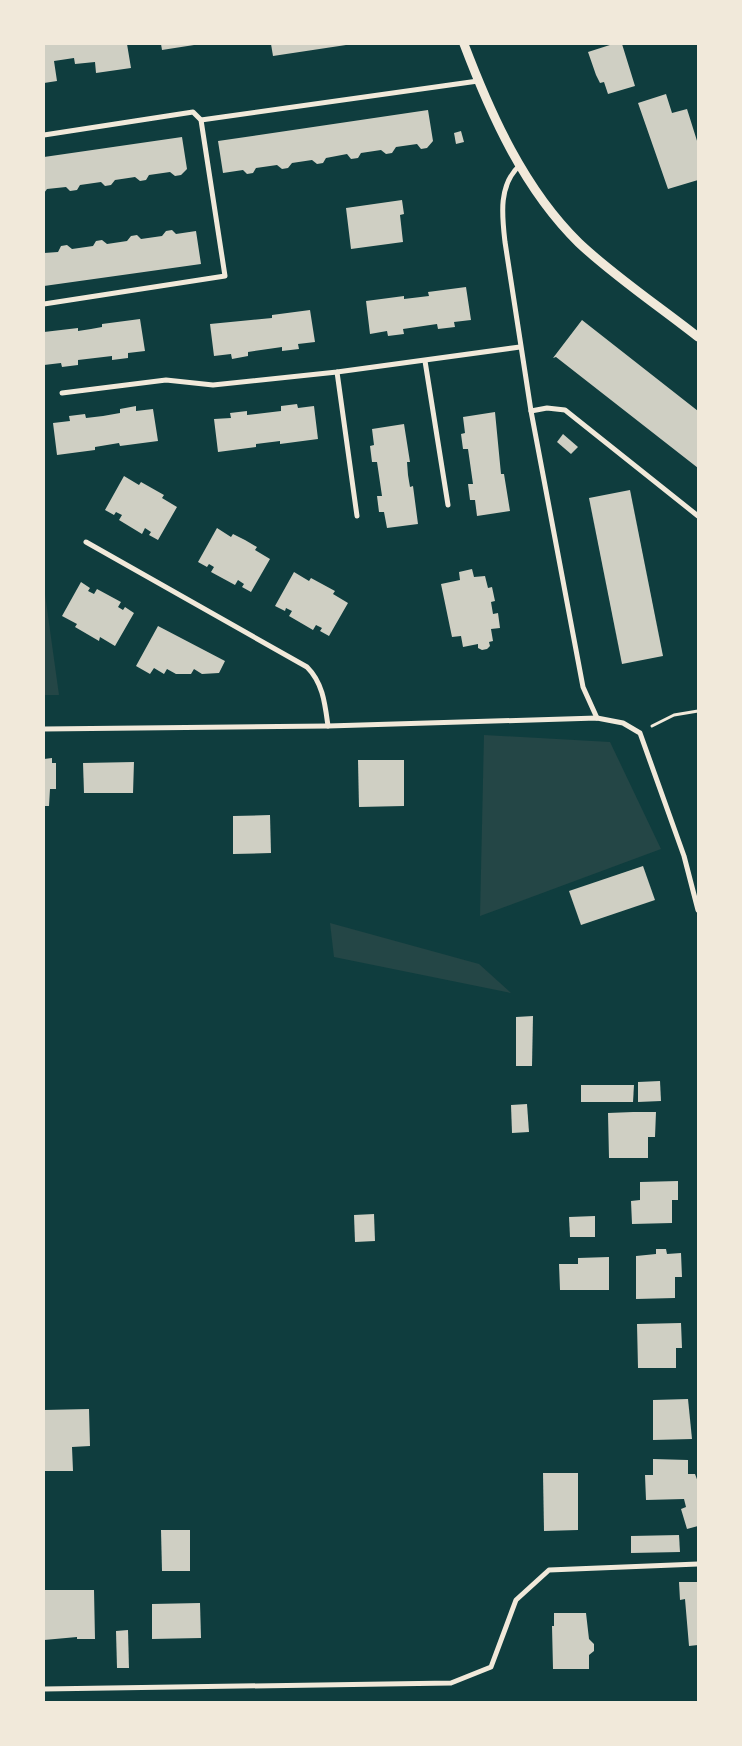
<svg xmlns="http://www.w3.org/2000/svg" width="742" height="1746" font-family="'Public Sans',sans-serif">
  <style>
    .green { fill: #244646 }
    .building { fill: #cfcfc3 }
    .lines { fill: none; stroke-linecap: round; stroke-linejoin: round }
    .path { stroke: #f1e9da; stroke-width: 3 }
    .minor { stroke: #f1e9da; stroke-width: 5 }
    .tertiary { stroke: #f1e9da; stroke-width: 9 }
  </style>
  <rect width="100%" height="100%" fill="#0f3d3e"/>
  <g class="green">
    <path d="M44 587 59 695H44Z"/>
    <path d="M484 735 610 742 661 849 480 916Z"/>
    <path d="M330 923 479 964 511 993 334 957Z"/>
  </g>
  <g class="building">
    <path d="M44 44H127L131 68 96 73 95 62 75 64 74 58 54 61 57 81 44 83Z"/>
    <path d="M161 44H194V45L162 50Z"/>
    <path d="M271 44H346V45L273 56Z"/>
    <path d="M613 44H622L635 86 608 94 604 82 600 83 596 75 588 52Z"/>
    <path d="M666 94 672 113 687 109 698 144V180L668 189 638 103Z"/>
    <path d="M428 110 433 141 427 148 421 149 417 144 396 147 392 153 386 154 381 150 361 153 358 158 351 159 347 154 326 158 323 163 317 164 312 160 292 163 288 168 282 169 277 165 256 168 253 173 247 174 243 170 223 173 218 141Z"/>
    <path d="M461 131 464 142 456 144 454 133Z"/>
    <path d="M182 137 187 169 181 175 175 176 170 172 149 175 146 180 140 181 135 177 115 180 111 185 105 186 101 182 80 185 77 190 70 191 66 187 47 189 44 193V157Z"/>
    <path d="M402 200 404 214 400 215 403 242 351 249 346 208Z"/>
    <path d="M172 230 176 234 196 231 201 264 44 286V253L58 252 61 246 67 245 72 249 93 246 96 241 102 240 107 244 127 241 131 236 137 235 141 239 162 236 166 231Z"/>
    <path d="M466 287 471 320 454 322 455 327 438 329 437 324 403 329 404 334 388 336 387 331 370 334 366 301 404 296V299L429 296 428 292Z"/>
    <path d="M310 310 315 342 298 344 299 349 282 351V347L248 352V356L232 359 231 354 214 356 210 324 272 318V315Z"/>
    <path d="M140 319 145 351 128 353V358L112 360V356L78 360V365L62 367 61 363 44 365V332L78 328V331L91 329 102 327V324Z"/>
    <path d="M582 320 698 411V468L556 357 553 358Z"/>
    <path d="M297 404 298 408 314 406 318 439 280 444V441L256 444V447L218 452 214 419 231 418 230 413 247 411V415L281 411V406Z"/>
    <path d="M136 406V411L153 409 158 441 120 446 119 443 95 447V450L57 455 53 423 70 421 69 416 85 414 86 418 103 416 120 413V409Z"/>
    <path d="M495 412 501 474H504L510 511 477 516 475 500H470L468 484H473L468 449H463L461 434 465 433 463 417Z"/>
    <path d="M404 424 410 462H407L408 475 410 487 413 486 418 524 387 528 384 512H379L377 496H382L377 462H372L370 446 374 445 372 429Z"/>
    <path d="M563 434 578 447 571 454 557 442Z"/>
    <path d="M124 476 139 485 141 482 164 495 162 498 177 507 158 540 149 535 151 532 145 528 142 534 119 520 122 515 116 512 114 515 105 510Z"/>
    <path d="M630 490 663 656 622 664 589 498Z"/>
    <path d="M217 528 231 537 233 534 245 540 257 547 255 550 270 559 251 592 242 587 244 584 238 580 235 585 211 572 214 567 209 564 207 567 198 562Z"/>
    <path d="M472 569 474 577 485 576 488 588 492 587 495 601 491 602 493 614 498 613 500 628 491 629 493 641 489 642 490 646 487 649 482 650 478 648V644L463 647 461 636 452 637 441 584 460 580 459 572Z"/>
    <path d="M294 572 309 581 311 578 335 591 333 594 348 603 329 636 320 631 322 628 316 625 313 630 289 616 292 611 286 608 285 611 275 606Z"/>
    <path d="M81 582 90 588 88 591 94 594 97 589 121 602 118 607 123 610 125 607 134 613 115 646 100 637 99 641 75 627 77 624 62 616Z"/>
    <path d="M158 626 225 661 219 673 202 674 194 669 191 674H176L167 669 164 674 154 668 150 674 136 666Z"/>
    <path d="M52 758V763H56V789H50L49 806H44V759Z"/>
    <path d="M358 760H404V806L359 807Z"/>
    <path d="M134 762 133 793H84L83 763Z"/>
    <path d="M270 815 271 853 233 854V816Z"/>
    <path d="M643 866 655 900 581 925 569 891Z"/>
    <path d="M533 1016 532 1066H516V1017Z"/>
    <path d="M660 1081 661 1101 638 1102V1082Z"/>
    <path d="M581 1085H634L633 1102H581Z"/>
    <path d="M527 1104 529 1132 512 1133 511 1105Z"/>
    <path d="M633 1112H656L655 1137H648V1158H609L608 1113Z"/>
    <path d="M678 1181V1200H672V1223L632 1224 631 1201 640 1200V1182Z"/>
    <path d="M374 1214 375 1241 355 1242 354 1215Z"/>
    <path d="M595 1216V1237H570L569 1217Z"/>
    <path d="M656 1249H666L667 1254 681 1253 682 1277H675V1298L636 1299V1256L656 1254Z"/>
    <path d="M609 1257V1290H560L559 1264H578V1258Z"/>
    <path d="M681 1323 682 1348H676V1368H638L637 1324Z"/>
    <path d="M688 1399 692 1439 653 1440V1400Z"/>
    <path d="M89 1409 90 1446 72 1447 73 1471H44V1410Z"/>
    <path d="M653 1459 688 1460V1474H695L698 1482V1526L687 1529 681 1509 686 1507 684 1499 646 1500 645 1475H653Z"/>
    <path d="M543 1473H578V1530L544 1531Z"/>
    <path d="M161 1530H190V1571H162Z"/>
    <path d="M679 1535 680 1552 631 1553V1536Z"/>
    <path d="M679 1582H698V1645L689 1646 685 1599 680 1600Z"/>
    <path d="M44 1590H94L95 1639H77V1637L44 1640Z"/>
    <path d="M200 1603 201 1638 152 1639V1604Z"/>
    <path d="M554 1613H586L589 1639 594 1644V1651L589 1655V1669H553L552 1626H554Z"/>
    <path d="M128 1630 129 1668H117L116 1631Z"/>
  </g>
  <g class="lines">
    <path class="path" d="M652 726 674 715 698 711"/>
    <g class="minor">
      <path d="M201 120 478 81"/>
      <path d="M44 135 193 112 201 120 225 276 44 304"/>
      <path d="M520 165C498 185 502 216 505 242L531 411 583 687 597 718"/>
      <path d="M425 361 448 505"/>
      <path d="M337 372 357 516"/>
      <path d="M62 393 166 380 213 385 337 372 520 347"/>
      <path d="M531 411 547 408 565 410 698 516"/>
      <path d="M86 542 307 667C323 683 325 704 328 726"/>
      <path d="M44 729 328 726 597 718 623 723 640 733 684 856 698 910"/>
      <path d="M44 1689 451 1683 491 1667 516 1600 549 1570 698 1564"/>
    </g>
    <path class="tertiary" d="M464 44C491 115 524 189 579 243 614 276 660 307 698 337"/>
  </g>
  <rect width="742" height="1746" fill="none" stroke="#f1e9da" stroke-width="90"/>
</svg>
